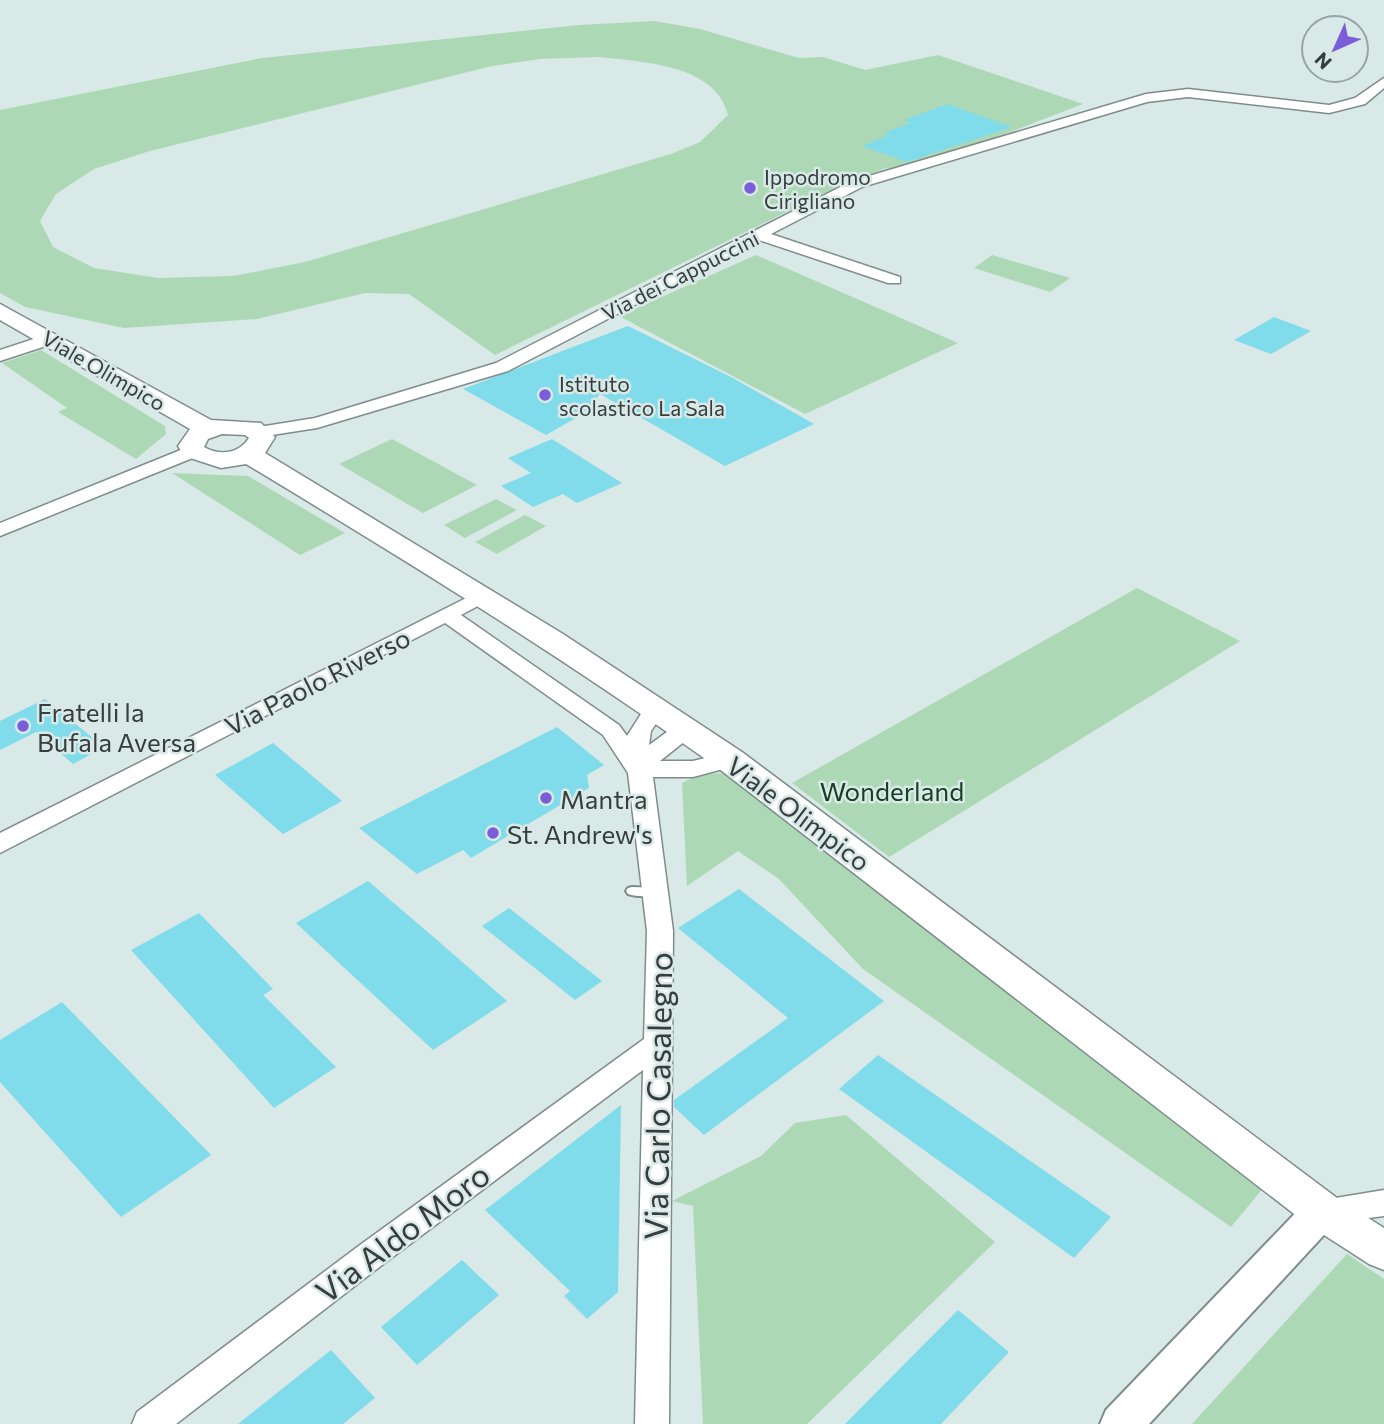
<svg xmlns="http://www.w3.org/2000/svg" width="1384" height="1424" font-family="Commissioner,sans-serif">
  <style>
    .green { fill: #add8b5; fill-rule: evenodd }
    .building { fill: #80dbea }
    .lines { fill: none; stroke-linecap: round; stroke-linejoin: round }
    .service-casing { stroke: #7e8d8c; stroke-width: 4 }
    .minor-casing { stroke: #7e8d8c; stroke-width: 3 }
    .tertiary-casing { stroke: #7e8d8c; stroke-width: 4 }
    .secondary-casing { stroke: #7e8d8c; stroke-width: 3 }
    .service { fill: #fff; fill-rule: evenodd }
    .minor { fill: #fff; fill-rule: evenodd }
    .tertiary { fill: #fff; fill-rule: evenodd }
    .secondary { fill: #fff; fill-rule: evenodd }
    .poi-dot { fill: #795ed8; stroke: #d8e9e7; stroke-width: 2.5 }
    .labels { text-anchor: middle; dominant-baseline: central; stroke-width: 5; stroke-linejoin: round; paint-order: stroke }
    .far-poi-label { font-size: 21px; fill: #373d3d; stroke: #d8e9e7; text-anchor: start }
    .far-street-label { font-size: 21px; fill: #373d3d; stroke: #d8e9e7 }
    .street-label { font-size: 26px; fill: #373d3d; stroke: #d8e9e7 }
    .poi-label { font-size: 26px; fill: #373d3d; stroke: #d8e9e7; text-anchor: start }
    .park-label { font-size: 26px; fill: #154021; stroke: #d8e9e7 }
    .near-street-label { font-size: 32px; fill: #373d3d; stroke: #d8e9e7 }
  </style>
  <rect width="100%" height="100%" fill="#d8e9e7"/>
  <g class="green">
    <path d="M654 21 700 29 799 58 823 57 865 70 938 55 1083 104 1002 135 912 165 883 169 829 191 495 355 409 294 365 293 257 319 124 328 25 307 0 293V110L262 58 579 25ZM599 57C642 62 716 64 728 115L700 142 671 154 305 262 233 276 158 278 94 268 53 247 40 221 56 194 94 169 150 151 492 66 540 59Z"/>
    <path d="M756 255 958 343 805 414 619 316Z"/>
    <path d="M992 255 1070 278 1050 292 974 268Z"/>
    <path d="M41 350 165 426 166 434 136 459 58 412 67 408 2 363Z"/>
    <path d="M392 439 477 485 423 513 339 464Z"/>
    <path d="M172 473 248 476 345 533 300 555Z"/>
    <path d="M496 499 517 510 465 538 444 525Z"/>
    <path d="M525 515 546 526 497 554 475 542Z"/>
    <path d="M1137 588 1240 641 889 857 792 783Z"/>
    <path d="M726 773 1264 1187 1231 1227 863 969 779 879 738 851 687 886 682 783 700 774Z"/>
    <path d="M846 1115 995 1242 807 1424H703L693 1206 672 1201 761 1156 795 1123Z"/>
    <path d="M1347 1254 1384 1279V1424H1192Z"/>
  </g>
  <g class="building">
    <path d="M947 104 1012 127 907 162 862 146 890 135 883 133 911 123 904 120Z"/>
    <path d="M1274 317 1311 331 1271 354 1234 340Z"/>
    <path d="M628 326 731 377 814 424 725 466 600 394 583 414 546 435 463 389Z"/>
    <path d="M552 439 622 483 577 503 563 494 533 507 501 486 531 473 508 458Z"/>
    <path d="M45 699 67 717 104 747 73 764 36 732 0 750V721Z"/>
    <path d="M557 727 604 765 587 775 589 788 471 858 463 850 417 874 359 828Z"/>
    <path d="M273 743 342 801 283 834 215 775Z"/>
    <path d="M368 881 437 940 507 1001 433 1050 296 923Z"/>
    <path d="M739 889 884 1001 704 1135 674 1107V1100L788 1018 678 928Z"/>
    <path d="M509 908 602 981 575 1000 482 926Z"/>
    <path d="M199 913 273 989 263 995 336 1067 274 1108 131 950Z"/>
    <path d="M62 1002 211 1155 121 1217 0 1082V1040Z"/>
    <path d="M878 1055 1111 1217 1074 1258 839 1089Z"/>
    <path d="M621 1105 618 1292 587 1319 564 1296 570 1291 485 1210Z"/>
    <path d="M462 1260 499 1295 417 1365 381 1327Z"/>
    <path d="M958 1310 1009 1352 941 1424H845Z"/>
    <path d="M331 1350 375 1398 343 1424H238Z"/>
  </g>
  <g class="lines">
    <g class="service-casing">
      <path id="service" d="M632 887 659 888 661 891 659 894C650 897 637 897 628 894L626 891 628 888Z"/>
    </g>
    <g class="minor-casing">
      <g id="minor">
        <path d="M1384 78V88L1365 104 1329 113 1188 97 1147 102 862 187 771 234 900 277V283H888L759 240 508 371 317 428 259 437 250 432 259 427 315 418 496 363 852 181 1146 94 1188 89 1329 105 1355 98Z"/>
        <path d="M49 334 57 339 55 343 0 361V350Z"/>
        <path d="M193 445 200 447 202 451 200 455 0 536V523Z"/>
        <path d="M484 589 491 591 494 595 491 599 461 615 619 725 627 736 648 703H664L667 708 651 731 649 745 678 724H694L698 729 694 734 660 761H693L730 752 738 755 742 760 738 765 693 777H653L673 931 669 1424H635L643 1070 382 1265 176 1424H132L137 1412 360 1245 644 1039 647 931 628 773 603 735 445 623 0 853V833Z"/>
        <path d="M1384 1190V1216L1322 1224 1311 1220 1307 1211 1311 1202Z"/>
      </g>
    </g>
    <g class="tertiary-casing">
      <path id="tertiary" d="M1322 1195 1335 1199 1341 1211 1335 1223 1149 1424H1100L1106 1410 1309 1199Z"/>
    </g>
    <g class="secondary-casing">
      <path id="secondary" d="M0 304 211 420 261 423 275 437 265 453 563 634 742 752 1337 1198 1384 1228V1270L1369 1264 1307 1224 718 768C566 659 407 561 246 464L221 468 184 456 178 446 190 429 0 320ZM222 434 245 435 249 438C239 454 219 456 204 447L208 439Z"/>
    </g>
    <use href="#service" class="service"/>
    <use href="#minor" class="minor"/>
    <use href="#tertiary" class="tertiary"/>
    <use href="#secondary" class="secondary"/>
  </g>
  <g class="poi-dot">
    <circle cx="750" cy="188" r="7"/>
    <circle cx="545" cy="395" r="7"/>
    <circle cx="23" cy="726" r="7"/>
    <circle cx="546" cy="798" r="7"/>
    <circle cx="493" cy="833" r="7"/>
  </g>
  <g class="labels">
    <g class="far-poi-label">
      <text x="764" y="176">Ippodromo<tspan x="764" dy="24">Cirigliano</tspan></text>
      <text x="559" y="383">Istituto<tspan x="559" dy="24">scolastico La Sala</tspan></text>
    </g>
    <g class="far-street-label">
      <text transform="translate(680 275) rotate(-27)">Via dei Cappuccini</text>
      <text transform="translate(104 370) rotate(30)">Viale Olimpico</text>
    </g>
    <g class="street-label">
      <text transform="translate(317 681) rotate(-27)">Via Paolo Riverso</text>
      <text transform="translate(799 813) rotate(37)">Viale Olimpico</text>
    </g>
    <g class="poi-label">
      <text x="37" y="711">Fratelli la<tspan x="37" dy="30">Bufala Aversa</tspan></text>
      <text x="560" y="798">Mantra</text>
      <text x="507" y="833">St. Andrew's</text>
    </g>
    <g class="park-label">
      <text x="892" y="790">Wonderland</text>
    </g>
    <g class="near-street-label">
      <text transform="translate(657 1096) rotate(-89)">Via Carlo Casalegno</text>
      <text transform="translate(402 1232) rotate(-37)">Via Aldo Moro</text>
    </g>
  </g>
  <g transform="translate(1335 49) rotate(225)"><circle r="33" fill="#d8e9e7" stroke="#98a4a3" stroke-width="2"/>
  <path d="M0-5L12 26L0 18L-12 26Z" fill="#795ed8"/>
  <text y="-10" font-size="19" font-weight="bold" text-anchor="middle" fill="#373d3d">N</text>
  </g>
</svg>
